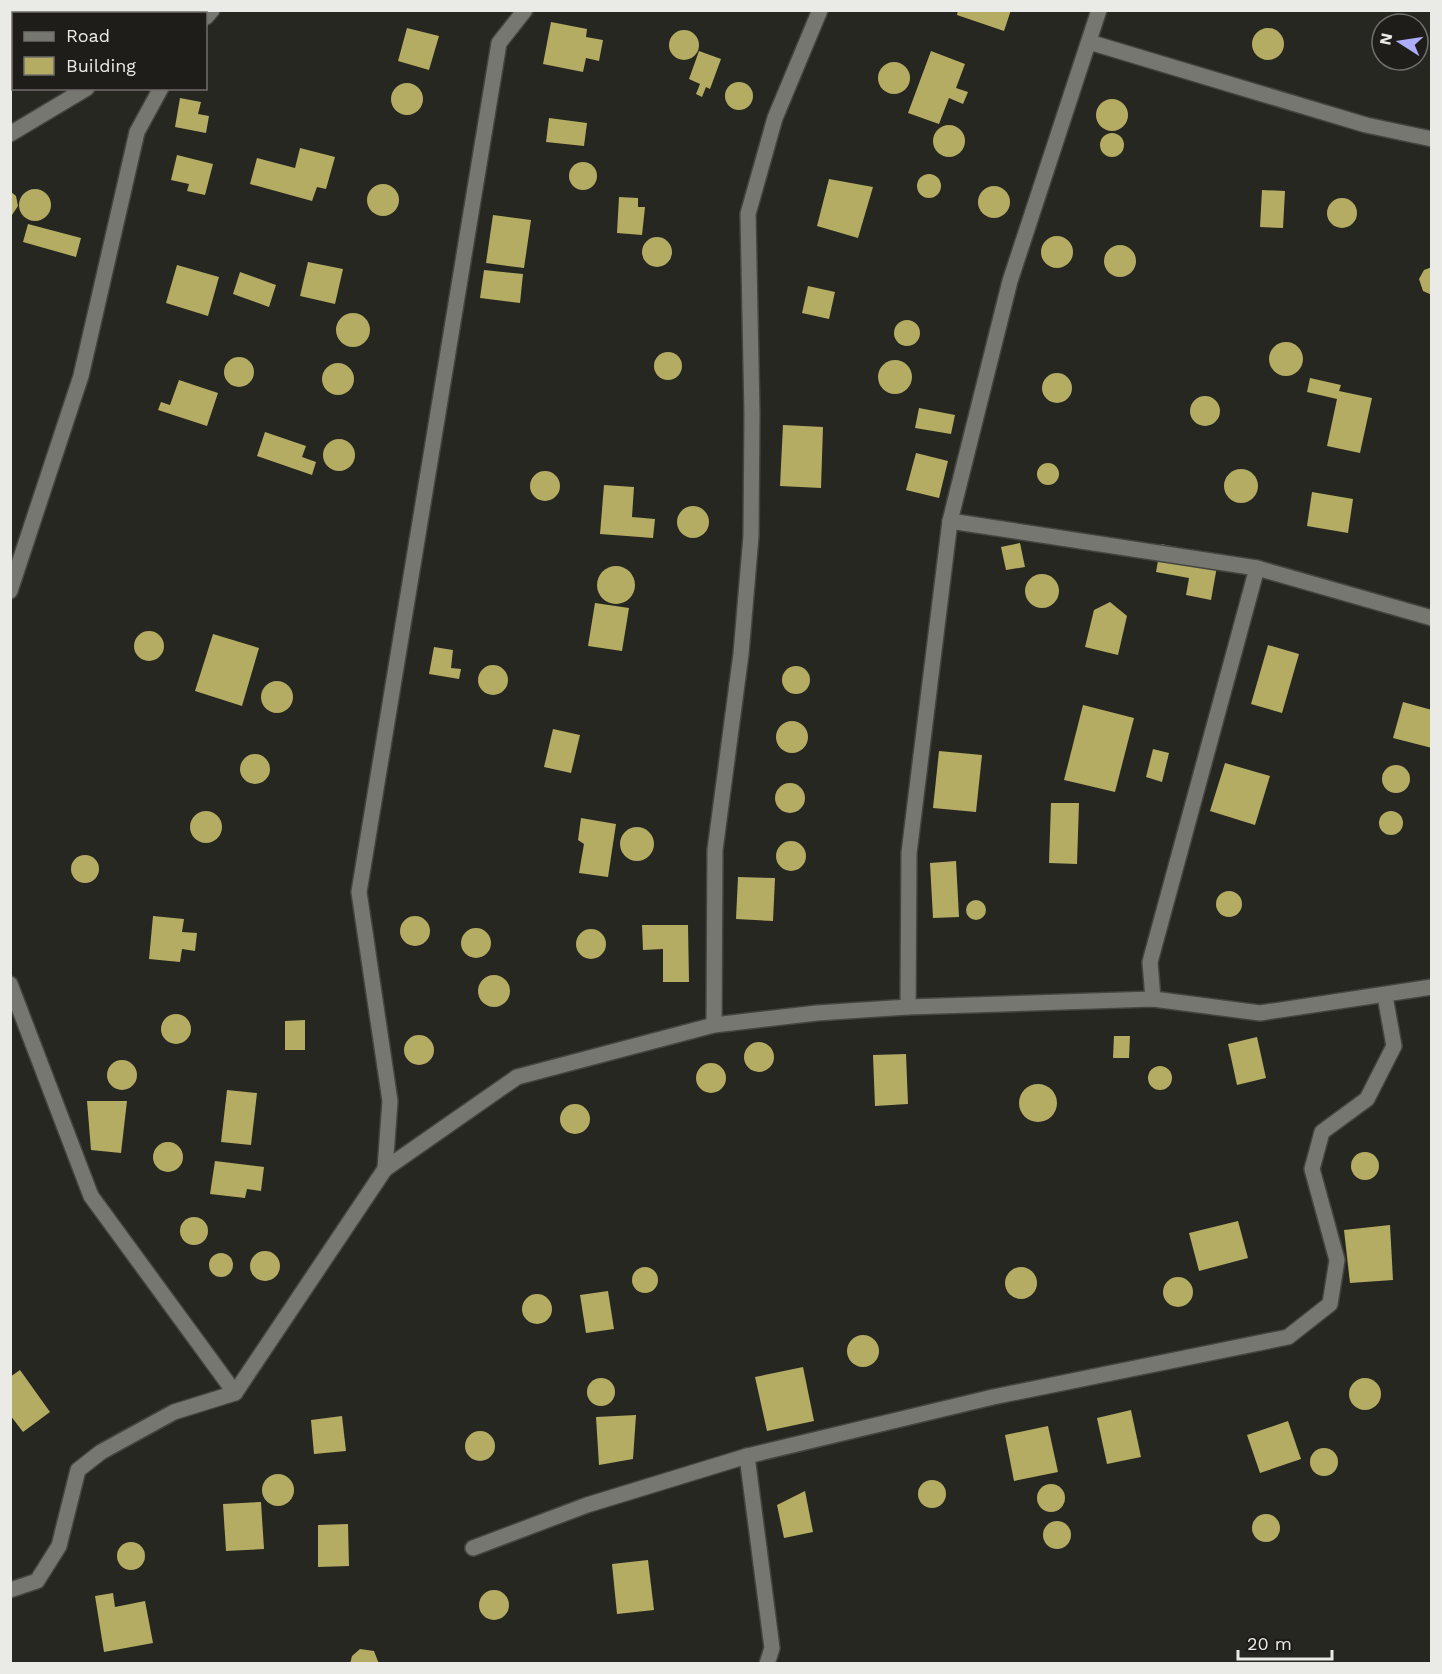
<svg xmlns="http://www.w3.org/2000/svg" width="1442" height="1674" font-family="'Work Sans',sans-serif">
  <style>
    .building { fill: #b4ac62 }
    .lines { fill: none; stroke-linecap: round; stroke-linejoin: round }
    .street-casing { stroke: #444440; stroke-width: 18 }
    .street { stroke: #777771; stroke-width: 15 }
  </style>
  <rect width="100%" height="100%" fill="#272722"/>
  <g class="building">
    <path d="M958 10H1011L1004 31 957 15Z"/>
    <path d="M551 22 587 29 586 37 603 40 599 61 586 58 583 72 543 64Z"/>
    <circle cx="1268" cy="44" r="16"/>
    <path d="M407 28 439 36 429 70 398 61Z"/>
    <circle cx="684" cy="45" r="15"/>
    <path d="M699 51 721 59 710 89 706 87 702 97 696 94 700 84 689 79Z"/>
    <path d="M931 51 965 64 956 88 968 92 963 104 949 98 939 124 908 113Z"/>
    <circle cx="894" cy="78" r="16"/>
    <circle cx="739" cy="96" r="14"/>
    <circle cx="407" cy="99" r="16"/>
    <path d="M180 98 201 102 198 114 209 116 206 133 175 127Z"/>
    <circle cx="1112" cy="115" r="16"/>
    <path d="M549 118 587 123 584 146 546 142Z"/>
    <circle cx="949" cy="141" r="16"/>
    <circle cx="1112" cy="145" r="12"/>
    <path d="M300 148 335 157 326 189 317 187 312 201 250 184 257 158 295 168Z"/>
    <path d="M177 155 213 164 205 195 187 191 189 184 171 180Z"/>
    <circle cx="583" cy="176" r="14"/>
    <circle cx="929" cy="186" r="12"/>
    <path d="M829 179 873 187 858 238 817 226Z"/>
    <circle cx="383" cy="200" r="16"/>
    <circle cx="994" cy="202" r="16"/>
    <circle cx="35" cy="205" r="16"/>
    <path d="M1262 190 1285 191 1283 228 1260 227Z"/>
    <path d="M10 191 16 196 18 206 10 218Z"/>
    <path d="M619 197 638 198V207H645L642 235 617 233Z"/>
    <circle cx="1342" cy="213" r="15"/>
    <path d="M493 215 531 220 524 268 486 263Z"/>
    <path d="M28 224 81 238 76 257 23 242Z"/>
    <circle cx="1057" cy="252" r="16"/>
    <circle cx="657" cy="252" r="15"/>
    <circle cx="1120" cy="261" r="16"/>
    <path d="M308 262 343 269 335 304 300 296Z"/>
    <path d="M177 265 219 277 208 316 166 303Z"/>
    <path d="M1432 267V295L1423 291 1419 279 1424 270Z"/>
    <path d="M484 270 523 274 520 303 480 298Z"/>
    <path d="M240 272 276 285 269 307 233 294Z"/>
    <path d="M808 286 835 292 829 319 802 313Z"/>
    <circle cx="353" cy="330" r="17"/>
    <circle cx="907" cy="333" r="13"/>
    <circle cx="1286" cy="359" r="17"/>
    <circle cx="668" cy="366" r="14"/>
    <circle cx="239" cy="372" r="15"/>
    <circle cx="895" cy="377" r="17"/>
    <circle cx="338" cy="379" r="16"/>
    <circle cx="1057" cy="388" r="15"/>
    <path d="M1310 378 1341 385 1339 391 1372 398 1360 453 1327 446 1337 399 1307 392Z"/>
    <path d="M179 380 218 393 207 426 158 410 161 402 170 405Z"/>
    <circle cx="1205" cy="411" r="15"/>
    <path d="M919 408 955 415 951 434 915 428Z"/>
    <path d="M783 425 823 427 821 488 780 486Z"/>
    <path d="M265 432 306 446 302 457 316 462 312 475 257 456Z"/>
    <circle cx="339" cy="455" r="16"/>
    <path d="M916 453 948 461 939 498 906 490Z"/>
    <circle cx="1048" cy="474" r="11"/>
    <circle cx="1241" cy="486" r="17"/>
    <circle cx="545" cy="486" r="15"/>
    <path d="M604 485 634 487 632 517 655 519 653 538 600 534Z"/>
    <path d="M1312 492 1353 499 1348 533 1307 526Z"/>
    <circle cx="693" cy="522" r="16"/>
    <path d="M1020 543 1025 567 1006 570 1001 547Z"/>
    <path d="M1161 544 1219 555 1211 600 1186 595 1189 578 1156 572Z"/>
    <circle cx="616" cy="585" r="19"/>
    <circle cx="1042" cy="591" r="17"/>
    <path d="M1110 602 1127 616 1118 655 1085 647 1094 610Z"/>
    <path d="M595 603 629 608 622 651 588 646Z"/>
    <circle cx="149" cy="646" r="15"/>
    <path d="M213 634 259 648 242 706 195 691Z"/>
    <path d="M1268 645 1299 654 1282 713 1251 704Z"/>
    <path d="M434 647 453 650 451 668 461 669 459 679 429 674Z"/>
    <circle cx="493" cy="680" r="15"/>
    <circle cx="796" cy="680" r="14"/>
    <circle cx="277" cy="697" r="16"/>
    <path d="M1403 702 1432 710V748L1393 738Z"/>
    <path d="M1083 705 1134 718 1115 792 1064 780Z"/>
    <circle cx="792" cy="737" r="16"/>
    <path d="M553 729 580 735 571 773 544 767Z"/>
    <path d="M1153 749 1169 753 1162 782 1146 777Z"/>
    <path d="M939 751 982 755 976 812 933 808Z"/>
    <circle cx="255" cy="769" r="15"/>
    <path d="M1225 763 1270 776 1255 825 1210 811Z"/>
    <circle cx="1396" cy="779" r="14"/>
    <circle cx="790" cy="798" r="15"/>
    <path d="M1051 803H1079L1077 864 1049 863Z"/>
    <circle cx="1391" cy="823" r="12"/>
    <circle cx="206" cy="827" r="16"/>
    <path d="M581 818 616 824 608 877 579 873 584 844 578 840Z"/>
    <circle cx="637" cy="844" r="17"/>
    <circle cx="791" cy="856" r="15"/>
    <circle cx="85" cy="869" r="14"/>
    <path d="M956 861 959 917 933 918 930 863Z"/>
    <path d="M738 877 775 878 773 921 736 919Z"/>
    <circle cx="1229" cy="904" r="13"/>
    <circle cx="976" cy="910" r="10"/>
    <circle cx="415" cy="931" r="15"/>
    <path d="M153 916 184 919 182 932 197 933 195 951 182 949 180 962 149 959Z"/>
    <path d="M642 925H688L689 982H663V949L643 950Z"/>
    <circle cx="476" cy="943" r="15"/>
    <circle cx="591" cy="944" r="15"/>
    <circle cx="494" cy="991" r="16"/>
    <circle cx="176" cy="1029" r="15"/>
    <path d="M305 1020V1050H285V1021Z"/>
    <circle cx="419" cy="1050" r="15"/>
    <path d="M1114 1036H1130L1129 1058H1113Z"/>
    <path d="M1257 1037 1266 1078 1237 1085 1228 1044Z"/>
    <circle cx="759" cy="1057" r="15"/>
    <path d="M906 1054 908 1104 875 1106 873 1055Z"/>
    <circle cx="122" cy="1075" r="15"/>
    <circle cx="711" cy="1078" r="15"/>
    <circle cx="1160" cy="1078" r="12"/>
    <circle cx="1038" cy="1103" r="19"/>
    <path d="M227 1090 257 1093 251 1145 221 1142Z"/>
    <path d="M87 1101H127L121 1153 91 1150Z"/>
    <circle cx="575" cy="1119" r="15"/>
    <circle cx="168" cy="1157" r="15"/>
    <circle cx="1365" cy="1166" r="14"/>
    <path d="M215 1161 264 1167 261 1191 247 1189 245 1198 210 1194Z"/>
    <circle cx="194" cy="1231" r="14"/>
    <path d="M1238 1221 1248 1258 1199 1271 1189 1233Z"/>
    <path d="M1390 1225 1393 1280 1350 1283 1344 1230Z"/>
    <circle cx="265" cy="1266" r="15"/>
    <circle cx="221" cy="1265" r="12"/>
    <circle cx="645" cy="1280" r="13"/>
    <circle cx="1021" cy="1283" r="16"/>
    <circle cx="1178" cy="1292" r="15"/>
    <path d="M608 1291 614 1329 586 1333 580 1295Z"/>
    <circle cx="537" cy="1309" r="15"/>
    <circle cx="863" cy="1351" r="16"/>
    <path d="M803 1367 814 1421 767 1431 755 1377Z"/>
    <path d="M20 1370 50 1412 23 1432 10 1415V1377Z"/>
    <circle cx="601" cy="1392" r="14"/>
    <circle cx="1365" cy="1394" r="16"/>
    <path d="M1131 1410 1141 1457 1107 1464 1097 1418Z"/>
    <path d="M636 1415 633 1459 599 1465 596 1417Z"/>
    <path d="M342 1416 346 1451 314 1454 311 1420Z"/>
    <path d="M1288 1421 1301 1459 1260 1473 1247 1435Z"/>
    <path d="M1048 1426 1058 1472 1014 1481 1005 1435Z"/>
    <circle cx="480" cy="1446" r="15"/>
    <circle cx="1324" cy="1462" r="14"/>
    <circle cx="278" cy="1490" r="16"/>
    <circle cx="932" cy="1494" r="14"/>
    <circle cx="1051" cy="1498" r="14"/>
    <path d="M805 1491 813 1532 784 1538 777 1505Z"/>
    <path d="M261 1502 264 1549 226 1551 223 1504Z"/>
    <circle cx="1266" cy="1528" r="14"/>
    <circle cx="1057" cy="1535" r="14"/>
    <path d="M348 1524 349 1566 318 1567V1525Z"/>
    <circle cx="131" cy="1556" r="14"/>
    <path d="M648 1560 654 1610 617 1614 612 1564Z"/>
    <circle cx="494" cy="1605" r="15"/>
    <path d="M113 1593 115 1607 145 1601 153 1643 104 1652 95 1596Z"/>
    <path d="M360 1649 374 1651 379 1664H350L352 1656Z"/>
  </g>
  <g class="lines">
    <g class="street-casing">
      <g id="street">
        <path d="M206 17 212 10"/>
        <path d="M1089 42 1366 125 1432 139"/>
        <path d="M10 134 87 88"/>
        <path d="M950 521 1257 568 1432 618"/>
        <path d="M10 591 81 376 137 132 161 88"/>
        <path d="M10 984 91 1196 235 1393"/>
        <path d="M1153 999 1150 962 1257 568"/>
        <path d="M908 1007 909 853 950 521 1010 281 1099 10"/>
        <path d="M714 1025 715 850 741 654 751 536 752 414 748 214 775 118 820 10"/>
        <path d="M385 1169 390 1101 359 892 499 43 525 10"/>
        <path d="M747 1456 772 1648 767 1664"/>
        <path d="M473 1548 587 1505 747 1456 993 1397 1288 1337 1330 1304 1337 1260 1312 1169 1322 1132 1367 1099 1394 1046 1385 996"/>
        <path d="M10 1590 37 1581 59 1546 78 1470 101 1452 174 1412 235 1393 385 1169 517 1077 714 1025 817 1013 908 1007 1153 999 1260 1013 1432 987"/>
      </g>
    </g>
    <use href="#street" class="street"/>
  </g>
  <rect width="1442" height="1674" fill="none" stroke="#eaeae6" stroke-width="24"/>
  <rect x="12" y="12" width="195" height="78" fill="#1e1d19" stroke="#706f6b" stroke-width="1.5"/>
  <rect x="24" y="32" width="30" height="9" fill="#777771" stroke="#706f6b" stroke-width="1.5"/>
  <text x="66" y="42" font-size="18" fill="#eaeae6">Road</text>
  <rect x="24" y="57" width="30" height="18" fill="#b4ac62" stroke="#706f6b" stroke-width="1.5"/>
  <text x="66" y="72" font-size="18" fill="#eaeae6">Building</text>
  <g transform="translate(1400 42) rotate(282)"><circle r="28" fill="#1e1d19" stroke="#706f6b" stroke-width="1.5"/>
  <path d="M0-4.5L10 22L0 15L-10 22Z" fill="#adaefb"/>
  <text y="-9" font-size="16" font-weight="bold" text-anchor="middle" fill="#eaeae6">N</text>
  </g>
  <path d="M1238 1650v9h94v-9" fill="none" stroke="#eaeae6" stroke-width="3"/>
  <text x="1247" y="1650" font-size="18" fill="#eaeae6" stroke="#1e1d19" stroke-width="4.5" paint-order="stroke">20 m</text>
</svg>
